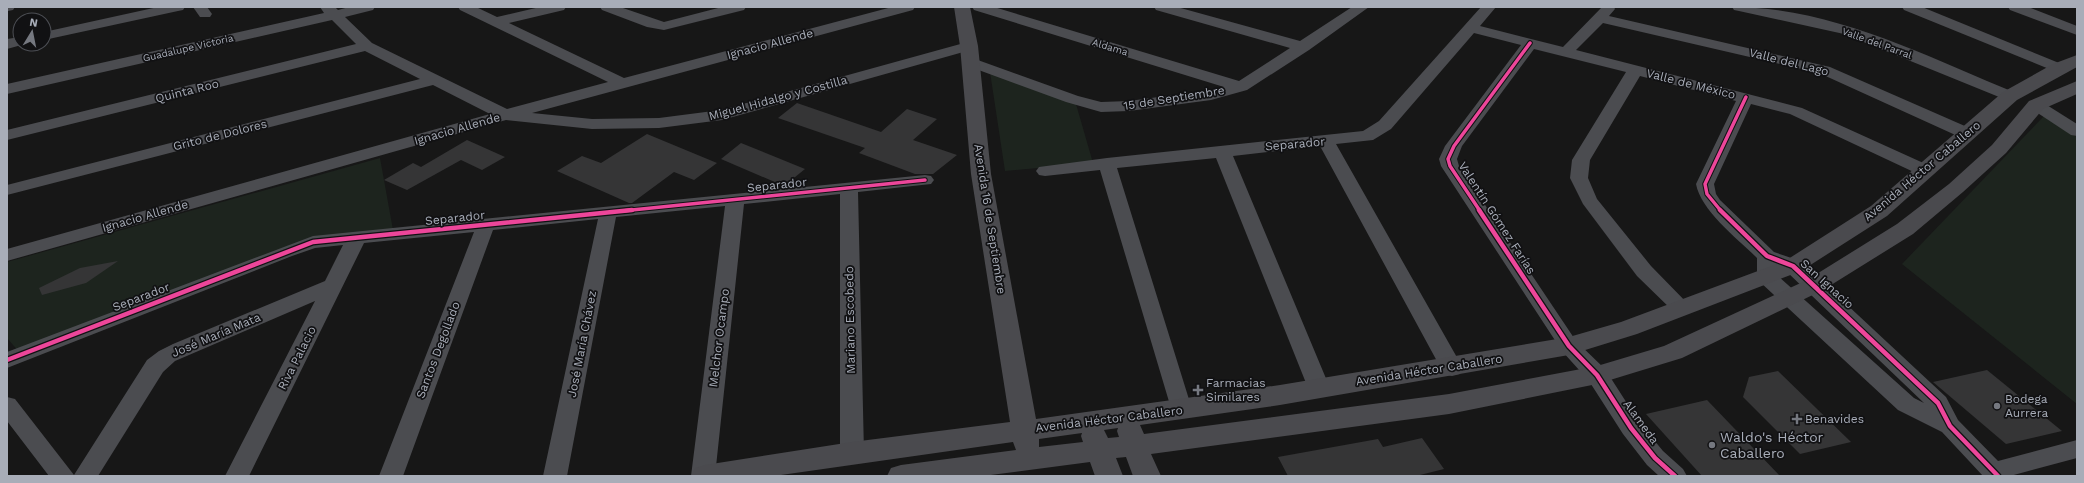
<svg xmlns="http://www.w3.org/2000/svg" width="2084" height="483" font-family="'Work Sans',sans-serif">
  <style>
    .green { fill: #1d241e }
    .building { fill: #353536 }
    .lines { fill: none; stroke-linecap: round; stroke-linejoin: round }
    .street { fill: #4b4c50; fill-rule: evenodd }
    .secondary { fill: #4a4a4e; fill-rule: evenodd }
    .cycleway-far1-casing { stroke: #111113; stroke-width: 5.5 }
    .cycleway-casing { stroke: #111113; stroke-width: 7 }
    .cycleway-far1 { stroke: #ed469a; stroke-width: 3.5 }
    .cycleway { stroke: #ed469a; stroke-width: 4.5 }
    .poi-dot { fill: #757880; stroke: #111113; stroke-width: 1.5 }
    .labels { text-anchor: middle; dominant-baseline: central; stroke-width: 3.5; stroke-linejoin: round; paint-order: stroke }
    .far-street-label { font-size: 10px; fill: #a8adb8; stroke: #111113 }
    .street-label { font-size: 12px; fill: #a8adb8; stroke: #111113 }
    .poi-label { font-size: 12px; fill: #a8adb8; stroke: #111113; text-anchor: start }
    .near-poi-label { font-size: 14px; fill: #a8adb8; stroke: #111113; text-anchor: start }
  </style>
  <rect width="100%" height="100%" fill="#171717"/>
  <g class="green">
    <path d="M990 72 1076 104 1093 163 1005 171Z"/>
    <path d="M2044 116 2077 137V404L1902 264Z"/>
    <path d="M380 158 393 230 315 238 20 353 7 338V262Z"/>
  </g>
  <g class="building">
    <path d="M797 103 881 132 907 109 937 119 913 140 957 155 933 174H915L859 153 865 148 778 118Z"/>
    <path d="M647 134 717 163 694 180 674 172 632 203H629L557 171 582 156 601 163Z"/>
    <path d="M467 140 505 157 482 170 461 160 407 190 384 180 413 163 421 167Z"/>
    <path d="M741 143 805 169 784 186 721 159Z"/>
    <path d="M118 261 86 283 42 295 39 288 80 268Z"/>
    <path d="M1987 370 2062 431 2006 444 1933 382Z"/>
    <path d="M1778 371 1851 442 1800 454 1743 397 1749 377Z"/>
    <path d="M1707 400 1780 476H1702L1646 414Z"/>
    <path d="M1422 438 1444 469 1416 476H1288L1278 457 1378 439 1383 447Z"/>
  </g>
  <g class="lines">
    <g class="street">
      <path d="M7 7H15L13 10 8 11Z"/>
      <path d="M158 7H185L183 10 178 11 44 40V32Z"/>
      <path d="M193 7H207L212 14 210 17H200Z"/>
      <path d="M320 7H335L338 10 349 7H375L373 10 345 17 372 43 507 109 608 82 460 10 458 7H476L497 17 540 7H566L564 10 509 23 624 78 892 7H915L913 10 532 113 592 119 659 118 721 110 964 43H974L977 46 974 49 722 120 659 128 592 129 506 120 7 261V249L490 114 433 85 7 195V185L420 79 365 51 7 140V130L356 44 332 20 7 94V84L324 13Z"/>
      <path d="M600 7H620L664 22 722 7H746L744 10 664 30 647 27 602 10Z"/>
      <path d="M972 7H994L1239 81 1290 48 1156 10 1154 7H1177L1300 41 1352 7H1369L1309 50 1247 90 1211 100 1129 111 1101 112 1066 102 965 65 962 62 965 59H975L1078 96 1101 102 1129 101 1210 90 1224 87 974 10Z"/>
      <path d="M1481 7H1496L1480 26 1563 47 1602 7H1614L1615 9 1609 16 1830 67 1974 130 1976 134 1974 138 1968 139 1962 138 1819 73 1603 23 1576 50 1802 108 1930 166 1933 170 1930 174 1924 175 1918 174 1790 114 1751 104 1714 184 1716 194 1720 200 1774 252 1800 261 1946 397 1958 420 1998 461 2077 440V458L2010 476H1983L1942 432 1898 410 1760 282 1757 277V258C1738 239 1701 211 1696 184L1736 101 1640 76 1590 160 1588 178 1597 199 1651 266 1692 308 1689 313 1682 315 1675 313 1637 276 1583 204 1570 178 1572 160 1626 72 1534 49 1462 146 1457 159 1459 166 1576 341 1605 369 1639 422 1663 451 1683 469 1687 476H1659L1647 465 1623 434 1589 381 1562 351 1441 166 1439 159 1445 146 1521 45 1474 33 1391 129 1373 140 1336 144 1463 368 1460 374 1452 376 1444 374 1320 146 1233 156 1330 388 1327 394 1319 396 1311 394 1308 388 1216 158 1117 168 1192 409 1189 415 1181 417 1173 415 1100 170 1045 176 1039 175 1036 171 1039 167 1107 158 1363 131 1379 121ZM1777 267 1786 271 1924 403 1914 398 1777 275Z"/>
      <path d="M1732 7C1832 7 1925 56 2016 93L2018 96 2016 99H2004L1844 34 1739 11 1734 10Z"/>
      <path d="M1902 7H1922L2064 65 2067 68 2064 71H2054L1904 10Z"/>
      <path d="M2008 7H2028L2077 26V35L2010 10Z"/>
      <path d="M20 37V44H25L7 49V39Z"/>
      <path d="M2036 100 2042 102 2077 124V136L2071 135 2030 108 2028 105 2030 102Z"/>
      <path d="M925 175 931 176 934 180 931 184 858 192 864 453 860 459 852 462 844 459 840 453V194L744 204 715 476H691L725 206 616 217 567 476H543L598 219 493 230 403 476H379L474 232 364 243 249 476H225L315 301 175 361 163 372 98 476H49L7 421V397L15 399 74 475 147 360 159 351 173 344 325 281 343 245 315 248 292 256 7 368V352L313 236Z"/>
    </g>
    <path class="secondary" d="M954 7H970L978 46 991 174 1036 419 1280 385 1569 337 1621 322 1785 261 1871 206 2003 92 2053 64 2077 55V67L2017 100 1887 216 1801 271 1637 334 1569 355 1280 405 1140 425 1144 434 1449 394 1597 366 1664 346 1807 280 1897 224 1949 184 1992 145 2029 101 2077 81V94L2043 109 2006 153 1963 192 1913 234 1823 290 1682 358 1597 384 1449 414 1151 454 1161 476H1133L1126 457 1116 458 1123 476H1095L1090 462 983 476H887L891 468 901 465 1016 450 1013 442 774 476H691L695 468 705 465 852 442 1010 422 971 174 960 46ZM1118 428 1117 431 1119 437 1108 438 1104 430ZM1082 433 1081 436 1083 442 1039 447V439Z"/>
    <g class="cycleway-far1-casing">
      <g id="cycleway-far1">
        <path d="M622 211 925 180"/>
        <path d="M1480 211 1450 166 1448 159 1454 146 1530 43"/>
        <path d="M1721 211 1707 194 1705 184 1746 97"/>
      </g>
    </g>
    <g class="cycleway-casing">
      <g id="cycleway">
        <path d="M1479 210 1569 346 1597 375 1631 428 1655 458 1675 476"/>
        <path d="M1720 210 1767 256 1793 266 1938 403 1950 426 1998 476"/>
        <path d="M7 360 313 242 632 210"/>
      </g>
    </g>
    <use href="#cycleway-far1" class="cycleway-far1"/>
    <use href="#cycleway" class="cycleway"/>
  </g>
  <g class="poi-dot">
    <path d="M1196 384h4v4h4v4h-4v4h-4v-4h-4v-4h4z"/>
    <circle cx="1997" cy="406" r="4"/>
    <path d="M1795 413h4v4h4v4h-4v4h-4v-4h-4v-4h4z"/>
    <circle cx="1712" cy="445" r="4"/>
  </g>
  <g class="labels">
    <g class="far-street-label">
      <text transform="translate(1877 43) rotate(20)">Valle del Parral</text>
      <text transform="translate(1110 47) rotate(17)">Aldama</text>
      <text transform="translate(188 48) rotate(-13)">Guadalupe Victoria</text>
    </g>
    <g class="street-label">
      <text transform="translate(770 44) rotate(-15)">Ignacio Allende</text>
      <text transform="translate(1789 62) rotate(14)">Valle del Lago</text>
      <text transform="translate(1691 84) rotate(14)">Valle de México</text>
      <text transform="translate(187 91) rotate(-14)">Quinta Roo</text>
      <text transform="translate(778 98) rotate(-15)">Miguel Hidalgo y Costilla</text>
      <text transform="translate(1174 98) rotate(-9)">15 de Septiembre</text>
      <text transform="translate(457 129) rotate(-16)">Ignacio Allende</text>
      <text transform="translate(220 135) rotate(-14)">Grito de Dolores</text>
      <text transform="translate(1295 144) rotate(-5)">Separador</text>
      <text transform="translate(1922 171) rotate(-40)">Avenida Héctor Caballero</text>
      <text transform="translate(777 185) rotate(-6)">Separador</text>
      <text transform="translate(145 216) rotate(-16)">Ignacio Allende</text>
      <text transform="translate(455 218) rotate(-6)">Separador</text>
      <text transform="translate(1497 218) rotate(57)">Valentín Gómez Farías</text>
      <text transform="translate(990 219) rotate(81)">Avenida 16 de Septiembre</text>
      <text transform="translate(1827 284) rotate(42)">San Ignacio</text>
      <text transform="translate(141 297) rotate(-21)">Separador</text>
      <text transform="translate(850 320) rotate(-91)">Mariano Escobedo</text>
      <text transform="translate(216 335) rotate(-23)">José María Mata</text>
      <text transform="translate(719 338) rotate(-83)">Melchor Ocampo</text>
      <text transform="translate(582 344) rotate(-79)">José María Chávez</text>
      <text transform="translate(438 350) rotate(-69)">Santos Degollado</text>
      <text transform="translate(297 358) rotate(-63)">Riva Palacio</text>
      <text transform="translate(1429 370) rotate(-9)">Avenida Héctor Caballero</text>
      <text transform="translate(1109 419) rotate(-7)">Avenida Héctor Caballero</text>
      <text transform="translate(1641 422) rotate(54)">Alameda</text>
    </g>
    <g class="poi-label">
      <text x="1206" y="383">Farmacias<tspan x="1206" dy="14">Similares</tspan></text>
      <text x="2005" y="399">Bodega<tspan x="2005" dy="14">Aurrera</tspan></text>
      <text x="1805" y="419">Benavides</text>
    </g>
    <g class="near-poi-label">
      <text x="1720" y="437">Waldo's Héctor<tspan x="1720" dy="16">Caballero</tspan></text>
    </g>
  </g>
  <rect width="2084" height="483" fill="none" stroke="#a8adb8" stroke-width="16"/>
  <g transform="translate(32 32) rotate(10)"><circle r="19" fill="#111113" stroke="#4d4f55"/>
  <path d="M0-3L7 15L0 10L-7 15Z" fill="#757880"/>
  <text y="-6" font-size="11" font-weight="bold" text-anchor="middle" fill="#a8adb8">N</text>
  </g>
</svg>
